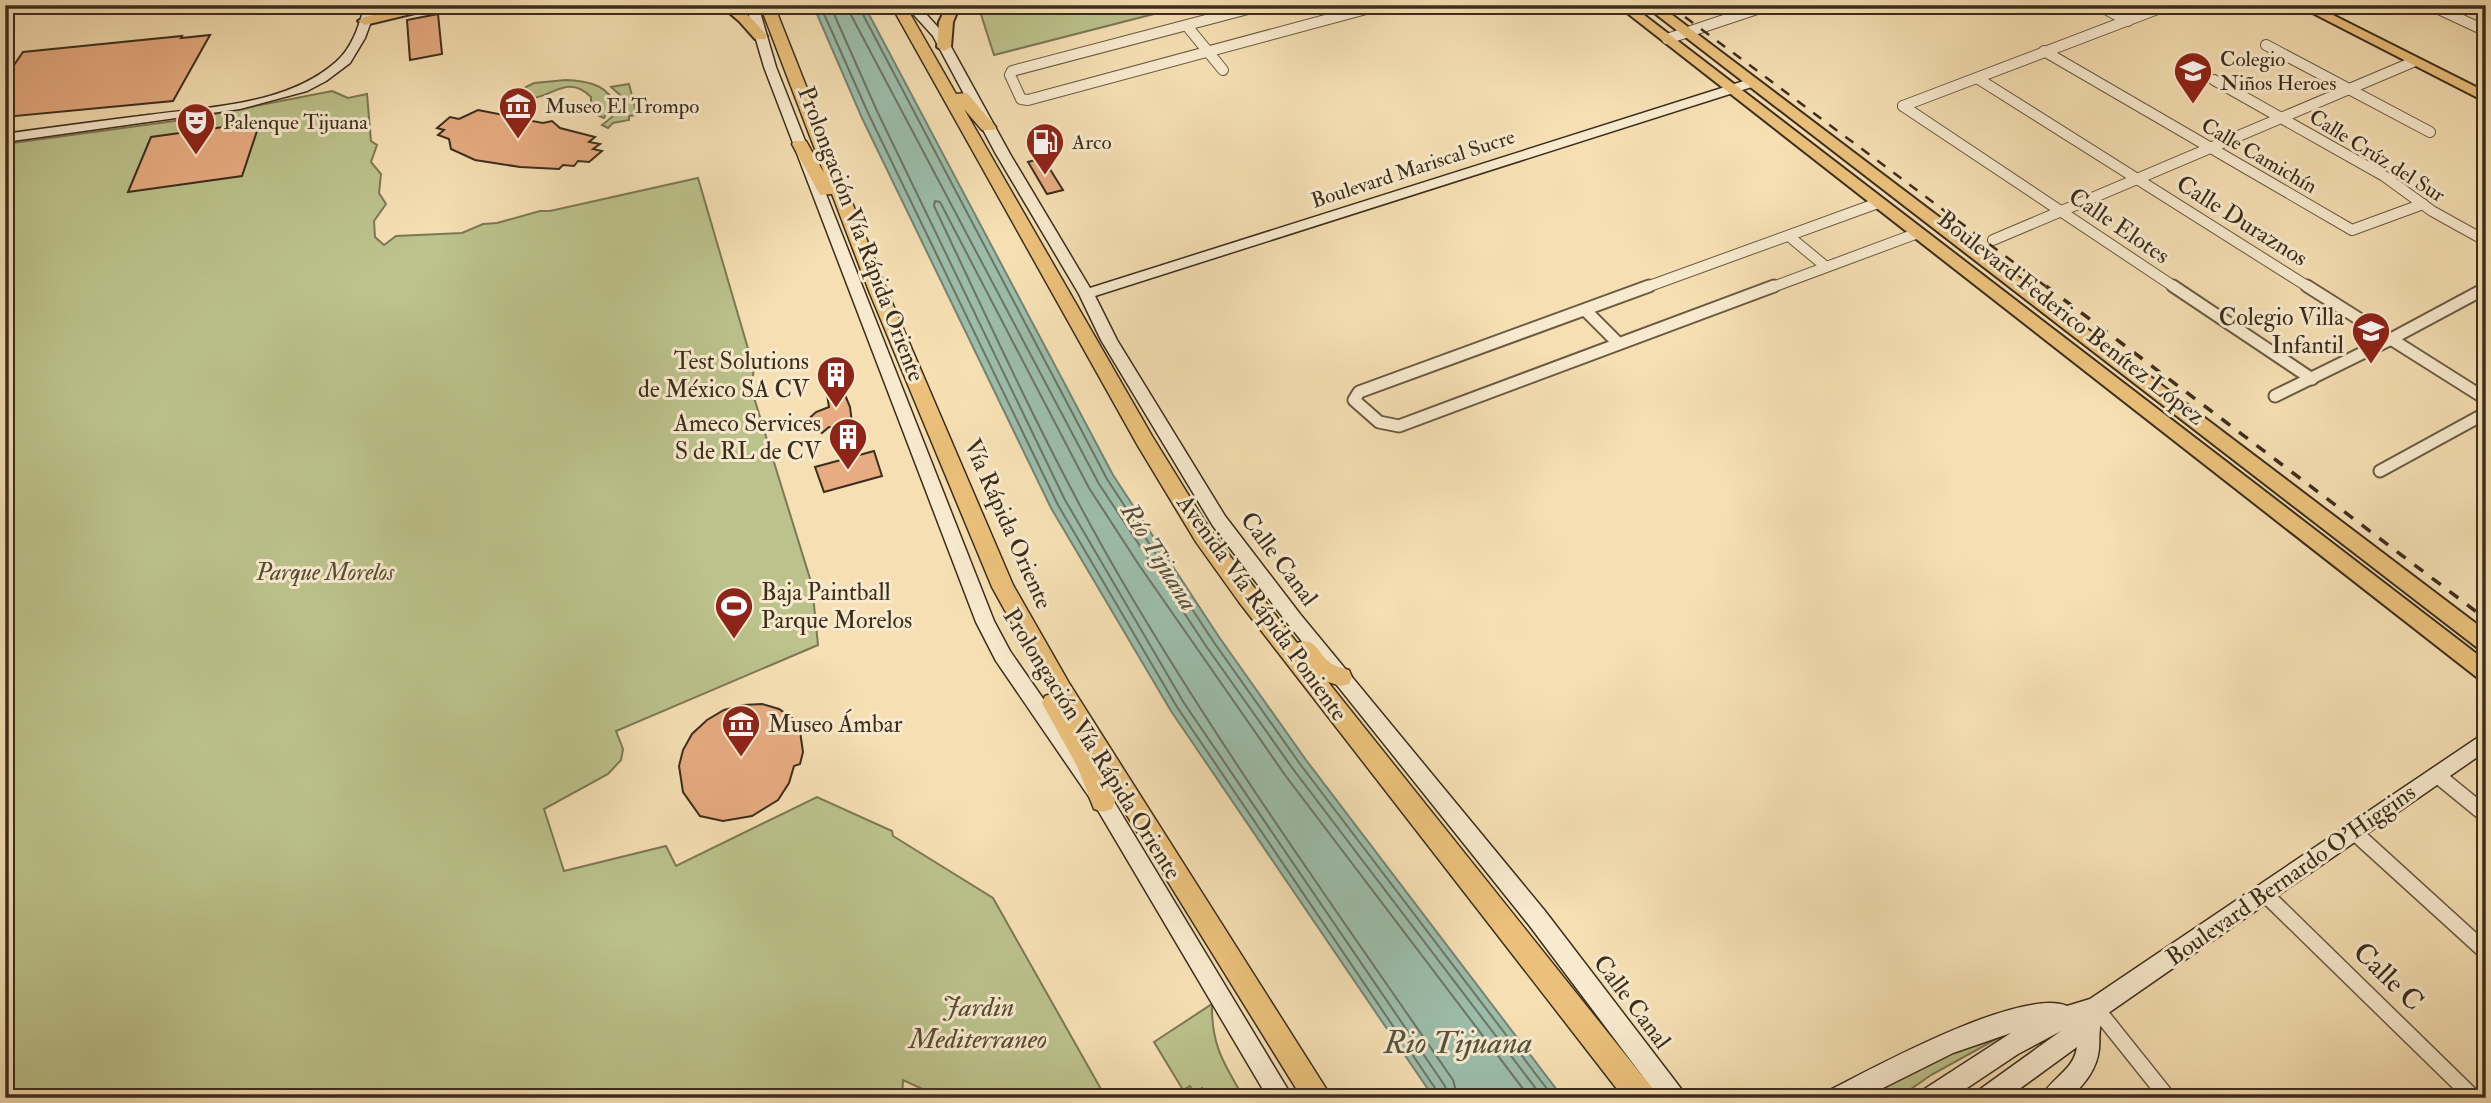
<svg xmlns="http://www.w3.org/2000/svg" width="2491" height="1103" font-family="'IM FELL Double Pica',serif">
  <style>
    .green { fill: #bcc28c; stroke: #7c7854; stroke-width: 2 }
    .water { fill: #9cbdab; stroke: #768372; stroke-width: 2 }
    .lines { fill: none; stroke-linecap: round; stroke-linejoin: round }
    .shore { stroke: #6c7564; stroke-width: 2 }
    .building { fill: #e7ac81; stroke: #3c2d1c; stroke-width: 2 }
    .street-far2-casing { stroke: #6a5a42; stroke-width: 12 }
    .street-far1-casing { stroke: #6a5a42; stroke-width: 15 }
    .street-casing { stroke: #6a5a42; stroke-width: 18 }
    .secondary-casing { stroke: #3c2d1c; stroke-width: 3 }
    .primary-casing { stroke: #3c2d1c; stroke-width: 4 }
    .highway-casing { stroke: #3c2d1c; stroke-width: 3 }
    .street-far2 { stroke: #f8eace; stroke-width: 10 }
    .street-far1 { stroke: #f8eace; stroke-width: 11 }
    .street { stroke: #f8eace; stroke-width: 15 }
    .secondary { fill: #f8eace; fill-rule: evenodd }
    .primary { fill: #eac07a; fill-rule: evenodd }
    .highway { fill: #eac07a; fill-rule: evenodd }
    .rail-far1 { stroke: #3c2d1c; stroke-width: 2.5; stroke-dasharray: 10 10; stroke-linecap: butt }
    .rail { stroke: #3c2d1c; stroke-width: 3.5; stroke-dasharray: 11 11; stroke-linecap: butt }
    .labels { text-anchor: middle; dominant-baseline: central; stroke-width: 6; stroke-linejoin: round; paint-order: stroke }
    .far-poi-label { font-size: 21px; fill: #3c2d1c; stroke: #f8eace; text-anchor: start }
    .far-street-label { font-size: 21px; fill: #3c2d1c; stroke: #f8eace }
    .street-label { font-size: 24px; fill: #3c2d1c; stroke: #f8eace }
    .poi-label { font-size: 24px; fill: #3c2d1c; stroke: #f8eace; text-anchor: end }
    .park-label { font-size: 24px; font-style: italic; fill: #564b32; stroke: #f8eace }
    .water-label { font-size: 26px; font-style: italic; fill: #545140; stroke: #f8eace }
    .near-street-label { font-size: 28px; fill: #3c2d1c; stroke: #f8eace }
    .near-park-label { font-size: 28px; font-style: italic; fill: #564b32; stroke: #f8eace }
    .near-water-label { font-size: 32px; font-style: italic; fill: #545140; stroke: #f8eace }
  </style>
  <rect width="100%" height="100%" fill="#f5dfb3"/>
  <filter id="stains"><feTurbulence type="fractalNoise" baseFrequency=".00286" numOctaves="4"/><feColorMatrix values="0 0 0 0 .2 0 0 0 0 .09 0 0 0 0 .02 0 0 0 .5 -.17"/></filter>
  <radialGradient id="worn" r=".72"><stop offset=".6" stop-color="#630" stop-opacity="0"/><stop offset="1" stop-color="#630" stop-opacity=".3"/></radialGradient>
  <g class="green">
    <path d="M978 5H1189L994 55Z"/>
    <path d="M566 80C584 81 603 83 613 100L604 118 585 110 591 103V97C568 74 552 97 532 98 524 99 516 97 508 96L534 83Z"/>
    <path d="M629 84 637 115 629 116V120L613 123 608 128 602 125C613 117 622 109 620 95L611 87Z"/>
    <path d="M332 91 348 98 367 94 371 141 377 145 371 162 381 174 379 193 386 204 374 221 375 237 384 245 396 236 462 233 483 224 497 223 540 211H550L698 178 754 369 751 388 812 585 818 645 616 731 623 749 621 760 608 774 544 809 564 871 666 846 676 866 817 797 892 831 893 836 993 898 1106 1098H942L903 1080 902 1098H5V144L189 119Z"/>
    <path d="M1212 1004C1211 1045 1224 1064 1244 1098H1193L1203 1091 1202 1088 1194 1093 1190 1086 1183 1090 1154 1042Z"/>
    <path d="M2009 1032 1931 1075 1898 1098H1852L1935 1057Z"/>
  </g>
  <path class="water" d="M813 5H864L1113 475 1219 637 1306 760 1563 1098H1434L1171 711 1051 508 862 118Z"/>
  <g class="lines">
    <g class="shore">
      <path d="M820 5 869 115 1058 505 1177 707 1437 1091 1439 1098"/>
      <path d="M830 5 877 111 1065 500 1184 703 1445 1086 1448 1098"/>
      <path d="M849 5 851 15 1099 484 1206 646 1293 769 1543 1098"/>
      <path d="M858 5 1107 479 1213 641 1300 764 1554 1098"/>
      <path d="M1458 1098 1453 1080C1338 913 1220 749 1118 574 1049 455 993 330 934 206L935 201 940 202 1089 488 1139 565 1285 775 1530 1098"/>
    </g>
  </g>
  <g class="building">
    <path d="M438 14 442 54 410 60 407 20Z"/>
    <path d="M210 35 173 101 5 117V78L23 52 182 36 181 38Z"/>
    <path d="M478 110 514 117 532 115V121L543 123 552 121 560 128 595 137 589 142 600 144 593 149 602 151 589 162 578 161 574 166 563 165 559 169 520 167 475 160 451 149 449 139 438 135 444 130 437 128 450 117 459 119Z"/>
    <path d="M260 122 242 176 128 192 151 137Z"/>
    <path d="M1043 158 1063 190 1047 194 1028 162Z"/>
    <path d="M843 390 850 407 852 423 839 429 829 427 822 433 805 422 816 412 829 407 827 394Z"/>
    <path d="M874 451 882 476 824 492 815 467Z"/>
    <path d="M762 704 779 709 792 718 800 731 803 752 800 764 794 766 789 783 778 800 752 816 723 821 700 816 683 792 679 766 683 750 692 734 707 720 724 710 743 705Z"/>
  </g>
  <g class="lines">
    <g class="street-far2-casing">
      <g id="street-far2">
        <path d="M1263 5 1012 71 1010 75 1021 99 1028 100 1381 5"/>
        <path d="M2098 5 2128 21"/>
        <path d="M2430 5 2486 31"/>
        <path d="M1187 26 1223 70"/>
        <path d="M1667 39 1769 5"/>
        <path d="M2266 45 2430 132"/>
        <path d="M2044 51 2352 230 2423 204"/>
        <path d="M1977 78 2310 288"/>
        <path d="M2214 80 2384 176 2432 211 2486 241"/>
        <path d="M1903 106 2176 288"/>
        <path d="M1903 106 2168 5"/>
        <path d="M1790 237 1825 266"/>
        <path d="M1993 240 2413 62"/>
        <path d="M1644 288 1878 203"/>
        <path d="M1770 288 1918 233"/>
      </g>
    </g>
    <g class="street-far1-casing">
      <g id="street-far1">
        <path d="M1649 286 1359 392 1354 400 1379 422 1399 426 1774 286"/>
        <path d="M2173 286 2312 379"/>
        <path d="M2307 286 2486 399"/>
        <path d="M1585 310 1618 343"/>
        <path d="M2275 396 2391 339 2486 288"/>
        <path d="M2380 471 2486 413"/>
      </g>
    </g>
    <g class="street-casing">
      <g id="street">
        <path d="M2437 775 2486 815"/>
        <path d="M2354 832 2486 952"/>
        <path d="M2265 894 2474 1098"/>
        <path d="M2096 1008 2168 1098"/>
      </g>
    </g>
    <g class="secondary-casing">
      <g id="secondary">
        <path d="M365 5H377L365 38 350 63 326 81 307 91 240 109 5 142V134C53 127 101 121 148 115 210 107 287 105 336 62 353 47 359 25 365 5Z"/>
        <path d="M746 5H758L776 67 994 621 1010 651 1110 795 1293 1098H1268L1096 807 996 661 976 622 764 67Z"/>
        <path d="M905 5H918L944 34 1010 154 1090 288 1747 80H1755V86L1095 296 1117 340 1225 516 1300 614 1545 911 1682 1090 1686 1098H1659L1529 925 1288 624 1213 526 1101 340 1079 294 996 154 933 36Z"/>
        <path d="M2486 732V751L2104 1016C2098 1028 2100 1036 2099 1049 2097 1070 2084 1084 2070 1098H2041C2050 1078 2074 1071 2077 1047L2007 1098H1975L1979 1090 2061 1031 2018 1054 1952 1098H1919L1923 1090 2011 1033 1953 1053 1863 1098H1826L1830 1090C1875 1067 2021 987 2067 1006L2090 999Z"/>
      </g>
    </g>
    <g class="primary-casing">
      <g id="primary">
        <path d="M422 5H448L365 25 358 21 365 17Z"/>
        <path d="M720 5C742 5 753 19 767 36L765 39H755L739 21Z"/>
        <path d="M947 5H960L953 22 951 47 944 51 937 47 939 22Z"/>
        <path d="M1617 5H1631L2486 661V682L2479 679Z"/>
        <path d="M1644 5H1659L2486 631V651L2479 649Z"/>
        <path d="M2297 5H2313L2486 92V102Z"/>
      </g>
    </g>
    <g class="highway-casing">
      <g id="highway">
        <path d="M760 5H774L887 291 1013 585 1069 683 1332 1098H1302L1110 788 1115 801 1112 809 1103 812 1094 809 1077 766 1042 703 1045 696 1051 694 992 587 869 291 832 194 820 195 792 144 794 141H806L824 173Z"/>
        <path d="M891 5H905L956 94 967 93 996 127 994 130H982L964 109 1152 436 1210 530 1297 643C1314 636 1317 651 1328 661 1333 666 1342 668 1349 670L1352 677 1349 684 1341 686 1328 682 1652 1088 1656 1098H1624L1239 602 1196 542 1138 446Z"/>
      </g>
    </g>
    <use href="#street-far2" class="street-far2"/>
    <use href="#street-far1" class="street-far1"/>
    <use href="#street" class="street"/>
    <use href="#secondary" class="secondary"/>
    <use href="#primary" class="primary"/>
    <use href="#highway" class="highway"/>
    <path class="rail-far1" d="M1669 5 2048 288"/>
    <path class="rail" d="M2046 286 2486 619"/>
  </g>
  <defs>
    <g id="university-pin" transform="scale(2.0125)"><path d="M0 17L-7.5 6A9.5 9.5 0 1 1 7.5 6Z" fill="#8f2418" stroke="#f8eace"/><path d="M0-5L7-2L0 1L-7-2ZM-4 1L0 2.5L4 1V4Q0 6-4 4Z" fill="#fff"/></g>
    <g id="museum-pin" transform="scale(2.0125)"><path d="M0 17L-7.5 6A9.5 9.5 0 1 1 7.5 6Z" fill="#8f2418" stroke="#f8eace"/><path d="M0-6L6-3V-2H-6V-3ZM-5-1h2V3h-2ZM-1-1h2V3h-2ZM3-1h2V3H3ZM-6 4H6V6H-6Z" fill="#fff"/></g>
    <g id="theatre-pin" transform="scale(2.0125)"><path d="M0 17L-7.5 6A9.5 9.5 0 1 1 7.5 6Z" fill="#8f2418" stroke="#f8eace"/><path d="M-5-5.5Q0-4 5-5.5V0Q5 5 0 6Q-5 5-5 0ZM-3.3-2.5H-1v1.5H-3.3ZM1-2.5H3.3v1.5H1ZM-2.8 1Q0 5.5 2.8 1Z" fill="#fff"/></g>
    <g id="fuel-pin" transform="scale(2.0125)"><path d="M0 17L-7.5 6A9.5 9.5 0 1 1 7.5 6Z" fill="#8f2418" stroke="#f8eace"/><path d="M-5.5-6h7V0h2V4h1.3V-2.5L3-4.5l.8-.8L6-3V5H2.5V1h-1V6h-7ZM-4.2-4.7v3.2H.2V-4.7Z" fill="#fff"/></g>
    <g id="school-pin" transform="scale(2.0125)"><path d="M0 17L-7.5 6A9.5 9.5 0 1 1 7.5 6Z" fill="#8f2418" stroke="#f8eace"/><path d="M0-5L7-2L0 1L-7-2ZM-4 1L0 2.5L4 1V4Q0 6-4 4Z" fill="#fff"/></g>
    <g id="building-pin" transform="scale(2.0125)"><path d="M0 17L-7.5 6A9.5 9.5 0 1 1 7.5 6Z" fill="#8f2418" stroke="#f8eace"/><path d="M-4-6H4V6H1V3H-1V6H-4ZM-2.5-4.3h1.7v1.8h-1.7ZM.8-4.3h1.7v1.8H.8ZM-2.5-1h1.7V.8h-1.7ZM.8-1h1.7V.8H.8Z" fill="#fff"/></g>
    <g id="stadium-pin" transform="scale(2.0125)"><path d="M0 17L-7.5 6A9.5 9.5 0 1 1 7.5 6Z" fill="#8f2418" stroke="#f8eace"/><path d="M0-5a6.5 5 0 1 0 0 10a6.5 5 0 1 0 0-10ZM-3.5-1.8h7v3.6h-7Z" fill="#fff"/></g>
  </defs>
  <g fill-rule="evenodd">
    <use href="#university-pin" x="2193" y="71"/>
    <use href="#museum-pin" x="518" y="106"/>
    <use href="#theatre-pin" x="196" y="122"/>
    <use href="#fuel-pin" x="1045" y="142"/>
    <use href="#school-pin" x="2371" y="331"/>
    <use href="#building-pin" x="836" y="375"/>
    <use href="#building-pin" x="848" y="437"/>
    <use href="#stadium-pin" x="734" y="606"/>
    <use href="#museum-pin" x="741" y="724"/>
  </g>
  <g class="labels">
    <g class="far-poi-label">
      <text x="2220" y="59">Colegio<tspan x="2220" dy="24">Niños Heroes</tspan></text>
      <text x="545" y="106">Museo El Trompo</text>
      <text x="223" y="122">Palenque Tijuana</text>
      <text x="1072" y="142">Arco</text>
    </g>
    <g class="far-street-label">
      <text transform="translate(2259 156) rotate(30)">Calle Camichín</text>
      <text transform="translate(2377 156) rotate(32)">Calle Crúz del Sur</text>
      <text transform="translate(1413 169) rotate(-18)">Boulevard Mariscal Sucre</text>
    </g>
    <g class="street-label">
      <text transform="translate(2242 221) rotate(32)">Calle Duraznos</text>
      <text transform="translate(2119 226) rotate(34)">Calle Elotes</text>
      <text transform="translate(861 234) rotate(69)">Prolongación Vía Rápida Oriente</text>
      <text transform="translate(2071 318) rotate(38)">Boulevard Federico Benítez López</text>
      <text transform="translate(1008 524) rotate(66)">Vía Rápida Oriente</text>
      <text transform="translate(1279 559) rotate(53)">Calle Canal</text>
      <text transform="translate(1262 608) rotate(54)">Avenida Vía Rápida Poniente</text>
      <text transform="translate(1092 744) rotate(58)">Prolongación Vía Rápida Oriente</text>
      <text transform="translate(2291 875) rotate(-35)">Boulevard Bernardo O'Higgins</text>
      <text transform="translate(1632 1002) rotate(53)">Calle Canal</text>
    </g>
    <g class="poi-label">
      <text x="2344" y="317">Colegio Villa<tspan x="2344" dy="28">Infantil</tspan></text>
      <text x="809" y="361">Test Solutions<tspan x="809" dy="28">de México SA CV</tspan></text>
      <text x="821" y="423">Ameco Services<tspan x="821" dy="28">S de RL de CV</tspan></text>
      <text x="761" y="592" text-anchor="start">Baja Paintball<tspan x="761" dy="28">Parque Morelos</tspan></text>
      <text x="768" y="724" text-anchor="start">Museo Ámbar</text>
    </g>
    <g class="park-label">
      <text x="325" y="572">Parque Morelos</text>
    </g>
    <g class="water-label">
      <text transform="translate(1159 557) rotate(58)">Río Tijuana</text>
    </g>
    <g class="near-street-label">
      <text transform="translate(2388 977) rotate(44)">Calle C</text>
    </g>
    <g class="near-park-label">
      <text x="978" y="1007">Jardin<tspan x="978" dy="32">Mediterraneo</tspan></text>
    </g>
    <g class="near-water-label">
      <text x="1458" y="1043">Rio Tijuana</text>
    </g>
  </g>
  <rect width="2491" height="1103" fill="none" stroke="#f5dfb3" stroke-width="28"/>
  <rect x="7" y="7" width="2477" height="1089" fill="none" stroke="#3c2d1c" stroke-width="3.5"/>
  <rect x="14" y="14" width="2463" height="1075" fill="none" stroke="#3c2d1c" stroke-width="2"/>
  <rect width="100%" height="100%" filter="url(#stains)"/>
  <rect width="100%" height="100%" fill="url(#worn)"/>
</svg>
